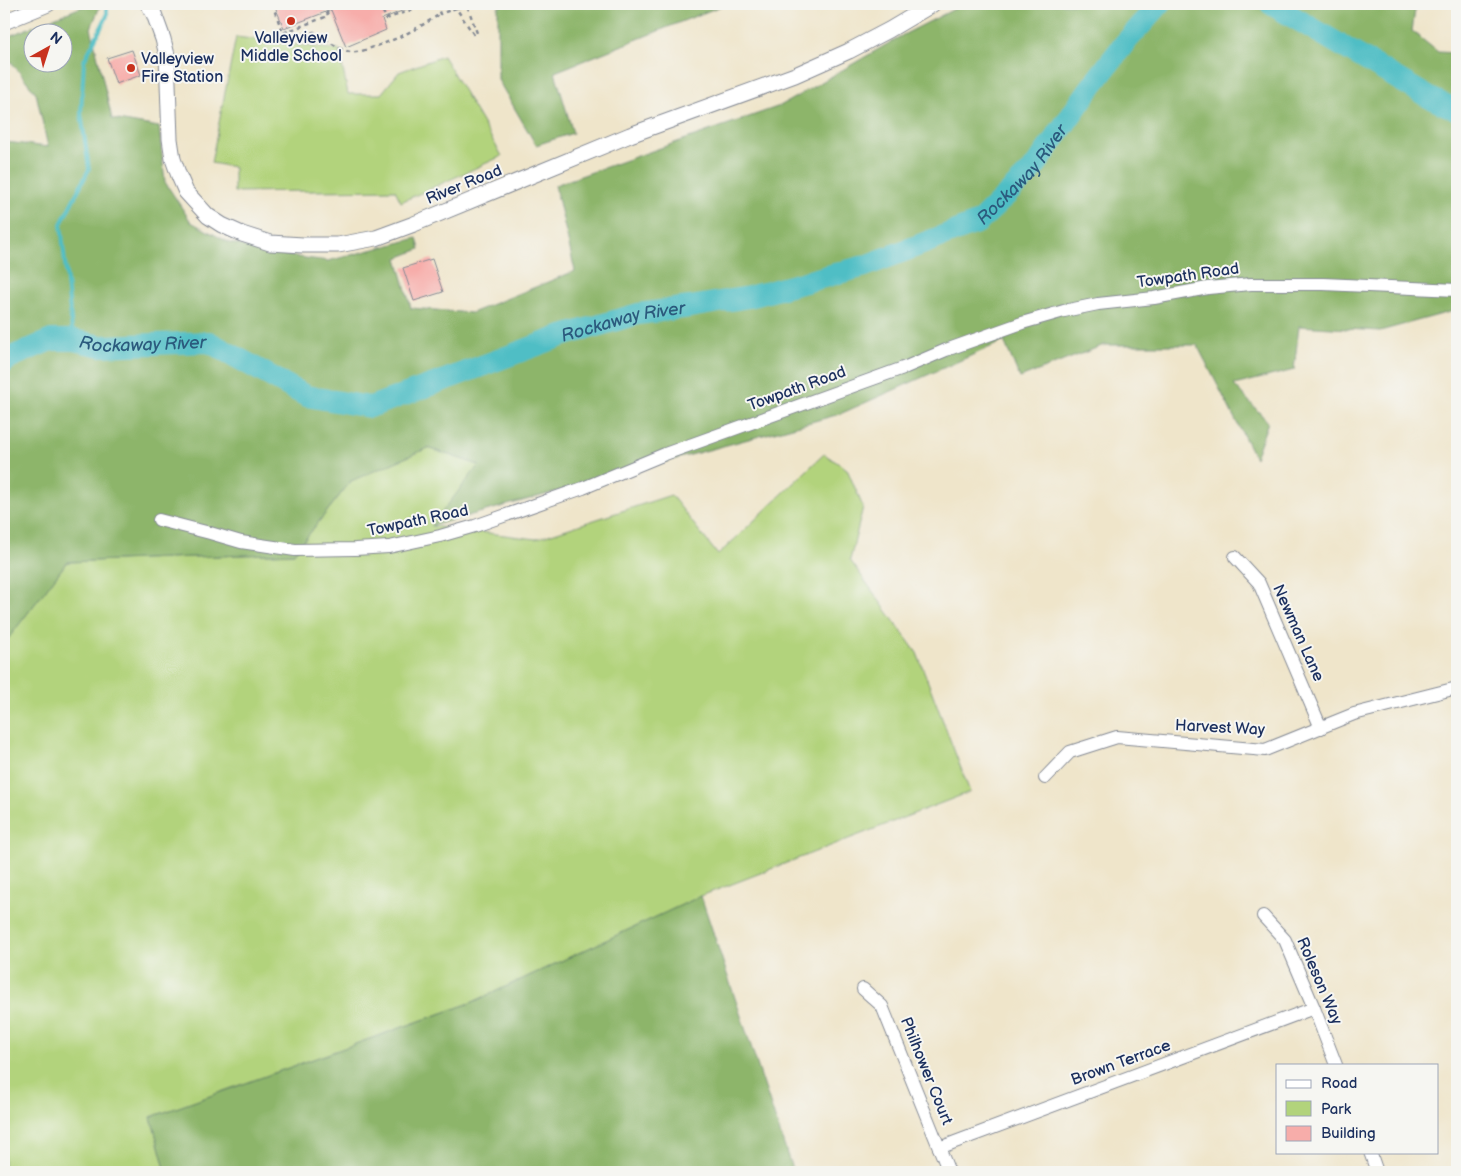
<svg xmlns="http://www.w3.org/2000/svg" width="1461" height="1176" font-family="'Balsamiq Sans',sans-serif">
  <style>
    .green { fill: #b2d37b; stroke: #66816c }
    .forest { fill: #8db56b; stroke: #547264; fill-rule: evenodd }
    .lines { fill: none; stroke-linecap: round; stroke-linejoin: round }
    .stream { stroke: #4fbec5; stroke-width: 4 }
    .river { stroke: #4fbec5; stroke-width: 22 }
    .building { fill: #f7adaa }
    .minor-casing { stroke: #858a94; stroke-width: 14 }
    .tertiary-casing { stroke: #858a94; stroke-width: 17 }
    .path { stroke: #858a94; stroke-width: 2.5; stroke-dasharray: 4 4; stroke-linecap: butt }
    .minor { stroke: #fff; stroke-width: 12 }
    .tertiary { stroke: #fff; stroke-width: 15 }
    .poi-dot { fill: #c8321e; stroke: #f6f6f2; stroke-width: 2 }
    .labels { text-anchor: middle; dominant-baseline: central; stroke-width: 4; stroke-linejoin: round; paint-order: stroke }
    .poi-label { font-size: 16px; fill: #1b2f5e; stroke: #f6f6f2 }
    .street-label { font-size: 16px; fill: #1b2f5e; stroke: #f6f6f2 }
    .water-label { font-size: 18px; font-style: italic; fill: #2b5a7d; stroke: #f6f6f2 }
  </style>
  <rect width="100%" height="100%" fill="#f6f6f2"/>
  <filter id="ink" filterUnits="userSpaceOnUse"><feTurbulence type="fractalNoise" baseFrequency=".02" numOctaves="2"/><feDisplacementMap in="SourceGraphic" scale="10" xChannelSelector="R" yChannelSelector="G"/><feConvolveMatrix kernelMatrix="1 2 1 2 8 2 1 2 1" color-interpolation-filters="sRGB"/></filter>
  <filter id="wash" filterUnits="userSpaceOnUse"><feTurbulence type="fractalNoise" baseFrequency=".0096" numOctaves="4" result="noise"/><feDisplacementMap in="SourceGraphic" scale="20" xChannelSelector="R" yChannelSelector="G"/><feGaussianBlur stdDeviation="1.12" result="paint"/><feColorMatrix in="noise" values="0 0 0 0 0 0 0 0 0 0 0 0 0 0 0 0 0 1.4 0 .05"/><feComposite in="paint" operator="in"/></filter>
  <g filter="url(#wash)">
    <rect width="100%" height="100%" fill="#efe5ca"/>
    <g class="green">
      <path d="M236 37 339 50 348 94H381L399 72 443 56 502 156 401 202 395 190 234 192V167L211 163Z"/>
      <path d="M428 448 479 465 432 526 536 539 671 495 718 555 824 454 847 469 863 507 850 560 917 653 970 792 701 896 473 1002 151 1117 166 1172H4V644L67 562 294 553 352 480Z"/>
    </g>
    <g class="forest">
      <path d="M89 4H101L91 28 112 119 159 127 165 182 191 222 230 243 290 256 328 261 417 238 420 249 397 258 411 308 471 313 575 271 555 185 780 106 903 35 964 4H1416L1412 31 1438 52 1457 53V310L1380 331 1299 326 1294 370 1234 385 1268 422 1255 458 1197 345H1104L1020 378 1004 341 840 414 431 526 479 465 428 448 351 481 294 553 67 562 4 644V145L6 142 48 147 36 93 4 53V38ZM32 32H62V62H32Z"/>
      <path d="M504 4H726L555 72 573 133 536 145 498 80V7Z"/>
      <path d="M701 896 793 1172H166L151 1117 473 1002Z"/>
    </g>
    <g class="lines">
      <path class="stream" d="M73 340 61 224 89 169 81 113 84 61 107 16V4"/>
      <g class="river">
        <path d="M1271 4 1430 98 1457 110"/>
        <path id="s1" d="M4 363 9 358 51 340H73L101 346 209 342 306 396 370 407 439 382 559 337 638 314 690 307 749 297 865 266 979 222 1034 168 1088 91 1124 44 1160 4"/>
      </g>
    </g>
    <g id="blocks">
      <g class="building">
        <path d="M274 4H419L382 19 386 30 346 47 331 10 284 28Z"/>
        <path d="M132 50 141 75 116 84 107 58Z"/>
        <path d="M432 259 443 292 414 301 403 268Z"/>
      </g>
    </g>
  </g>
  <g filter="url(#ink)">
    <use href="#blocks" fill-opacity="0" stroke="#858a94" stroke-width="1"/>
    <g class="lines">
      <g class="minor-casing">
        <g id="minor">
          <path d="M159 520 210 533 241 542 295 550 355 549 389 547 440 536 475 526 583 488 665 454 906 367 946 350 1022 323 1064 311 1098 304 1154 298 1208 288 1251 284H1323L1457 290"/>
          <path d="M1235 557 1259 583 1321 728"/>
          <path d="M1045 778 1070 752 1117 737 1265 750 1354 714 1457 688"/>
          <path d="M1263 916 1285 940 1314 1008 1336 1065"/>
          <path d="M863 989 882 1006 949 1172"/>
          <path d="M939 1148 1314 1008"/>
          <path d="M1370 1152 1377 1172"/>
        </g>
      </g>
      <g class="tertiary-casing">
        <g id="tertiary">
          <path d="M148 4 154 14 163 39 167 55 170 139 173 159 179 176 186 192 208 216 222 225 242 234 270 243 303 245H338L376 238 414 224 630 135 795 75 849 51 889 30 933 4"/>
          <path d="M4 22 48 4"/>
        </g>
      </g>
      <g class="path">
        <path d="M272 4 283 33 328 16 326 8 337 4"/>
        <path d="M380 4 386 19 428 4"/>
        <path d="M436 4 440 14 456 8 474 35 477 33 467 5 470 4"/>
        <path d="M316 7 324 4"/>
        <path d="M456 8 467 5"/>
        <path d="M283 33 284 37 314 32C324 38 340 51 351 52 359 53 367 49 374 47 398 39 419 28 440 14"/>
      </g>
      <use href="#minor" class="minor"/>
      <use href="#tertiary" class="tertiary"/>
    </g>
  </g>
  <g class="poi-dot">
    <circle cx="291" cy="21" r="5"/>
    <circle cx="131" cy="68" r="5"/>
  </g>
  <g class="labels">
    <g class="poi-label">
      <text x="291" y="38">Valleyview<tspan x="291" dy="18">Middle School</tspan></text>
      <text x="141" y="59" text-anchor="start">Valleyview<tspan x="141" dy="18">Fire Station</tspan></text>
    </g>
    <g class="street-label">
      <text transform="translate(464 185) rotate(-22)">River Road</text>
      <text transform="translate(1188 276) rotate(-8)">Towpath Road</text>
      <text transform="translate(797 389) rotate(-20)">Towpath Road</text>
      <text transform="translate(418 521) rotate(-12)">Towpath Road</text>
      <text transform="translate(1298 633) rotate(66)">Newman Lane</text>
      <text transform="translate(1220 728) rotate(3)">Harvest Way</text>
      <text transform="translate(1319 981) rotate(67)">Roleson Way</text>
      <text transform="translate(1121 1063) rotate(-20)">Brown Terrace</text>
      <text transform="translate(926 1071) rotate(68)">Philhower Court</text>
    </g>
    <g class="water-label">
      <text stroke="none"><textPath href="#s1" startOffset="1090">Rockaway River</textPath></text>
      <text stroke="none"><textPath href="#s1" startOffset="655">Rockaway River</textPath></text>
      <text stroke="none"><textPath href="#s1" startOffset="145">Rockaway River</textPath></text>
    </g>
  </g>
  <rect width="1461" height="1176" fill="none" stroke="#f6f6f2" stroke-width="20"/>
  <rect x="1276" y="1064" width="162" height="90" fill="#f6f6f2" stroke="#9ea6b7"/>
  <rect x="1286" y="1080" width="25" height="8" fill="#ffffff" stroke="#9ea6b7"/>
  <text x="1321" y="1088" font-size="15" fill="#1b2f5e">Road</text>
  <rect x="1286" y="1101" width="25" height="15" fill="#b2d37b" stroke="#9ea6b7"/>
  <text x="1321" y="1114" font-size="15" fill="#1b2f5e">Park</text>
  <rect x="1286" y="1126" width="25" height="15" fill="#f7adaa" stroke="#9ea6b7"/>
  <text x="1321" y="1138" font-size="15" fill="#1b2f5e">Building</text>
  <g transform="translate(48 48) rotate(39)"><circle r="24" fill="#f6f6f2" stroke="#9ea6b7"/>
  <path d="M0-4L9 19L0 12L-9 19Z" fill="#c8321e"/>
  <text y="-8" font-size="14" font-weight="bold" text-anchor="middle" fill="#1b2f5e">N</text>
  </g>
</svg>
